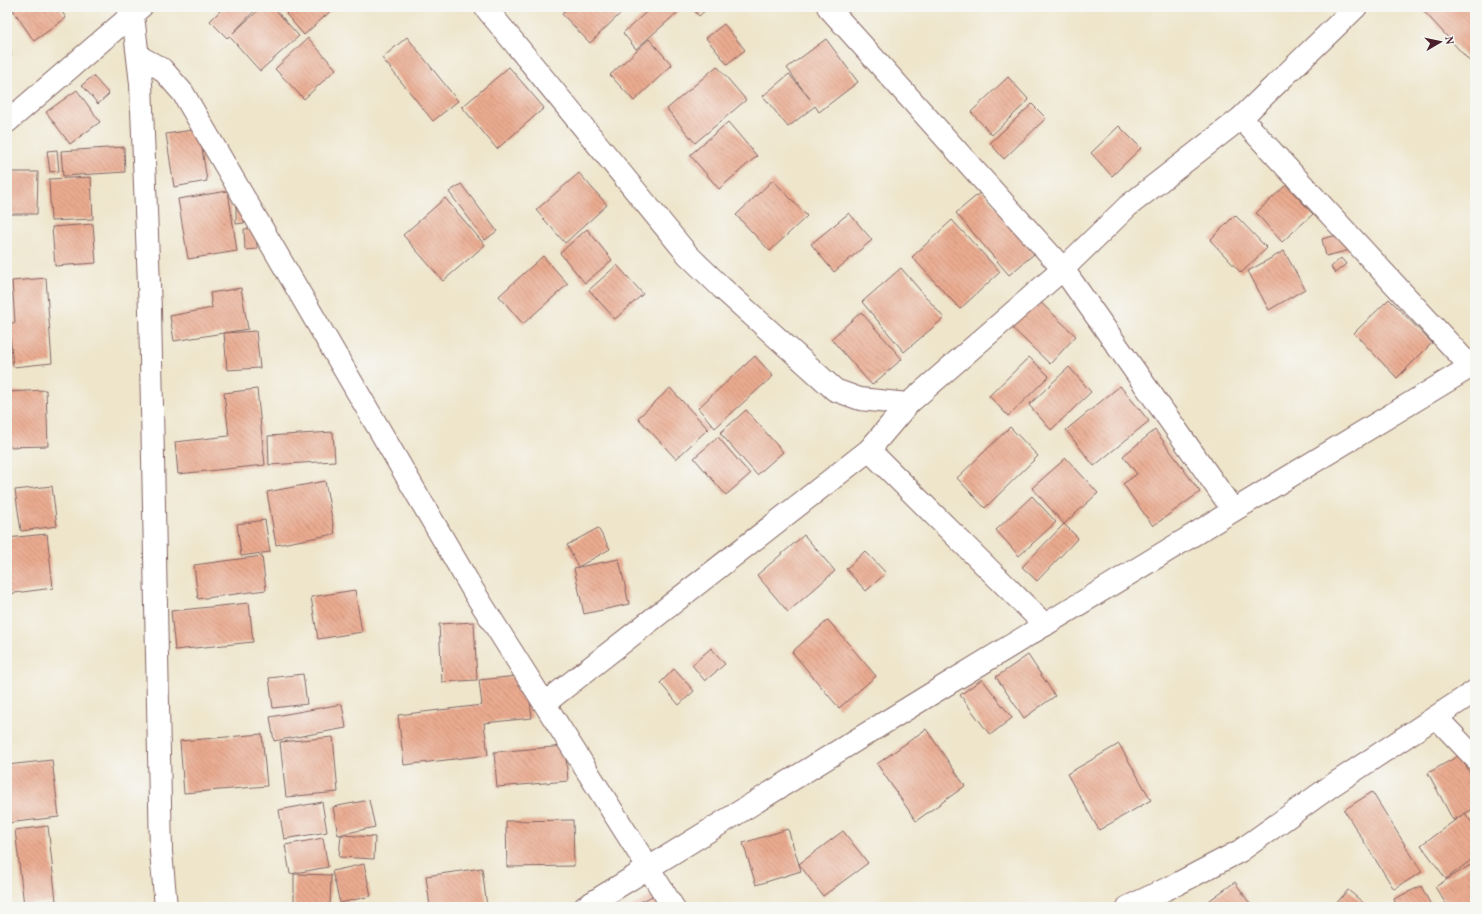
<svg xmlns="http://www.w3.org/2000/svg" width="1482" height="914" font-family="Vollkorn,serif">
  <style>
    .building { fill: url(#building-back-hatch) }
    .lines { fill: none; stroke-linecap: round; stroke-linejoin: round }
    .minor-casing { stroke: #836463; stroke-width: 24 }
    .minor { stroke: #fff; stroke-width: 22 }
  </style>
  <defs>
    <pattern id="building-back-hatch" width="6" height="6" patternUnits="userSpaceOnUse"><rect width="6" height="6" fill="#eaab90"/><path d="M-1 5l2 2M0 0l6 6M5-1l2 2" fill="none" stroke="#c08b76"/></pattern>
  </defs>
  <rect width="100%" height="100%" fill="#f6f6f2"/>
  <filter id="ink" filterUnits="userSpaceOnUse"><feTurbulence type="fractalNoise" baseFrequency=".025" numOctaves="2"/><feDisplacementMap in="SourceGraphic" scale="8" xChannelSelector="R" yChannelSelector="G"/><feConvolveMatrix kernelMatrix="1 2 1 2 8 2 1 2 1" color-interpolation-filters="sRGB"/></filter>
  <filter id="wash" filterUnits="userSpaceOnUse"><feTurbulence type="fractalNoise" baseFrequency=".012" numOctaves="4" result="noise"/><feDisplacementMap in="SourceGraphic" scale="16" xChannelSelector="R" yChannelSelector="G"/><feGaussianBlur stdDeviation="0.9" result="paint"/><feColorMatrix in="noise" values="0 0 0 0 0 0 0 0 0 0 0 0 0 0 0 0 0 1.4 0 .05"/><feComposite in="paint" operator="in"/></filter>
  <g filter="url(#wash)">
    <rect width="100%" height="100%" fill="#eee5cb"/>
    <g id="blocks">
      <g class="building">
        <path d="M18 7H59L66 18 34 41 13 10Z"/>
        <path d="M224 7H258L233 33 262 7H273L299 36 260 71 229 36 227 38 210 21Z"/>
        <path d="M294 7H335L304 35 286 14Z"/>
        <path d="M569 7H627L590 43 562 14Z"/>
        <path d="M652 7H673L678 12 636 49 623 33Z"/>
        <path d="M691 7H709L699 16Z"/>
        <path d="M1420 7H1475V67Z"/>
        <path d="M7 19H9L11 57 7 58Z"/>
        <path d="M724 24 745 50 727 64 706 38Z"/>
        <path d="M407 37 458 101 433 121 382 58Z"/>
        <path d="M308 38 336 69 304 99 275 69Z"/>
        <path d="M649 39 672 65 634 101 610 75Z"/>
        <path d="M826 39 858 82 819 112 815 106 788 127 763 96 789 74 810 99 787 68Z"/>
        <path d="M717 66 746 100 695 143 667 109Z"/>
        <path d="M509 67 544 108 497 149 462 107Z"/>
        <path d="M93 76 109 94 98 104 82 85Z"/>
        <path d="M1008 77 1029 100 992 135 971 112Z"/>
        <path d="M77 90 100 122 70 144 46 112Z"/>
        <path d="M1032 104 1046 118 1004 159 990 143Z"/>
        <path d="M728 122 757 156 719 189 690 155Z"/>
        <path d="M1119 126 1141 148 1112 176 1091 153Z"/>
        <path d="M199 129 207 181 174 187 166 134Z"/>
        <path d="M124 147 125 172 63 176 61 151Z"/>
        <path d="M57 150 59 171 50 172 47 151Z"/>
        <path d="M7 172H38L37 214H7Z"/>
        <path d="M579 173 607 205 565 243 536 210Z"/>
        <path d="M91 177 93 219 51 221 49 179Z"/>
        <path d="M773 180 807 216 770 251 736 215Z"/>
        <path d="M461 184 497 231 485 240 449 192Z"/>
        <path d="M1286 185 1313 214 1282 242 1256 213Z"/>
        <path d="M228 191 237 251 188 259 178 199Z"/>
        <path d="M982 191 1034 254 1009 275 956 213Z"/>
        <path d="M445 198 485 245 443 281 403 235Z"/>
        <path d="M236 202H244V223L236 224Z"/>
        <path d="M849 213 872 240 834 272 811 244Z"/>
        <path d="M1235 215 1267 248 1241 273 1210 240Z"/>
        <path d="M952 220 1000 272 960 309 912 257Z"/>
        <path d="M93 224 96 263 55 266 52 227Z"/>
        <path d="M256 228 257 249 245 250 244 229Z"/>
        <path d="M587 229 612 260 585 283 560 253Z"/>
        <path d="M1345 233 1350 250 1326 256 1322 239Z"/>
        <path d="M1284 251 1305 289 1269 310 1248 271Z"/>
        <path d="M543 256 568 284 523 324 499 296Z"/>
        <path d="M1341 258 1346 264 1335 273 1331 267Z"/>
        <path d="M617 265 643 294 615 319 589 290Z"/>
        <path d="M901 268 944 318 904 352 862 302Z"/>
        <path d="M46 278 52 363 13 367 9 323H15L12 281Z"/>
        <path d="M241 288 248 329 174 341 170 316 212 308 210 293Z"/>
        <path d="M1035 297 1076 336 1050 364 1009 325Z"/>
        <path d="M1389 299 1432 343 1397 378 1354 333Z"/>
        <path d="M861 312 902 359 872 385 831 339Z"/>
        <path d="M256 331 260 368 227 370 224 333Z"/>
        <path d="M755 356 773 376 715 428 698 408Z"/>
        <path d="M1029 357 1049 376 1008 416 989 396Z"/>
        <path d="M1069 367 1091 392 1051 430 1029 405Z"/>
        <path d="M1120 386 1149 421 1094 466 1066 430Z"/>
        <path d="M670 388 708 429 676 459 638 418Z"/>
        <path d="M257 389 265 465 178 474 175 442 229 436 224 393Z"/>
        <path d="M46 390 48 446 7 447V392Z"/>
        <path d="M746 410 783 452 757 475 720 433Z"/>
        <path d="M1010 427 1038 456 985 508 957 478Z"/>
        <path d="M1155 430 1200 492 1153 526 1123 484 1137 474 1123 456Z"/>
        <path d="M333 432 335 461 269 465 268 436Z"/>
        <path d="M718 437 750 474 726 495 694 458Z"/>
        <path d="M1066 458 1098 493 1064 524 1032 488Z"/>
        <path d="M325 481 335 534 276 545 267 492Z"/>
        <path d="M52 486 57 526 21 531 15 490Z"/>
        <path d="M1032 496 1056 522 1019 556 996 530Z"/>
        <path d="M265 520 270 552 241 556 237 524Z"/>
        <path d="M1064 524 1078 538 1037 581 1022 567Z"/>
        <path d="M598 528 610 549 578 567 567 545Z"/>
        <path d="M47 534 53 588 7 594V538Z"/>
        <path d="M804 535 835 571 788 612 757 575Z"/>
        <path d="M865 551 886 573 866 591 846 569Z"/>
        <path d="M262 556 266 590 198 599 194 565Z"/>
        <path d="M619 559 629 604 584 614 574 568Z"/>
        <path d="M355 590 362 632 318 639 311 597Z"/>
        <path d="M249 603 253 642 175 650 171 611Z"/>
        <path d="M828 620 876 676 839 708 792 652Z"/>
        <path d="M474 622 477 680 442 682 439 624Z"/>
        <path d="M711 648 725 664 705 681 692 665Z"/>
        <path d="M1028 655 1055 696 1024 718 996 677Z"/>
        <path d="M674 669 694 691 679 705 660 683Z"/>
        <path d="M303 674 307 704 273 708 269 678Z"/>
        <path d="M527 675 532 718 484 723 488 755 404 765 398 715 482 705 479 680Z"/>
        <path d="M982 679 1012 718 990 735 960 695Z"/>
        <path d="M342 704 346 728 274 741 270 717Z"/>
        <path d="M926 729 965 786 916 821 877 764Z"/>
        <path d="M262 734 267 786 184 793 180 741Z"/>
        <path d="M333 737 338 792 286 797 280 742Z"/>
        <path d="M1119 744 1151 800 1099 830 1067 774Z"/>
        <path d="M565 746 568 781 497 787 494 752Z"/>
        <path d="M1460 755 1475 782V808L1453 820 1428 773Z"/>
        <path d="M52 760 59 817 7 823V765Z"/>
        <path d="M1372 792 1422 872 1394 889 1344 810Z"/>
        <path d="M369 800 375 827 338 835 333 807Z"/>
        <path d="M322 802 327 832 284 839 279 810Z"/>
        <path d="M1465 813 1475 827V857L1446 879 1421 845Z"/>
        <path d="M573 820 574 866 507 867 506 821Z"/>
        <path d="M48 826 56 901 24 905 15 830Z"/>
        <path d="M788 829 801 871 756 885 743 843Z"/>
        <path d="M843 831 868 863 823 896 799 864Z"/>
        <path d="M341 835 375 837 374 859 339 857Z"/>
        <path d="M323 838 328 867 290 874 285 845Z"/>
        <path d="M1475 862V907H1448L1435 887Z"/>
        <path d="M364 864 371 896 340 903 332 871Z"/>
        <path d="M482 868 487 907H430L426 876Z"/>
        <path d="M294 874 331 875 330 907H294Z"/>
        <path d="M1235 882 1252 907H1205L1203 905Z"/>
        <path d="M1421 886 1432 907H1397L1394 899Z"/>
        <path d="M1348 890 1366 905 1364 907H1333Z"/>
        <path d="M660 892 668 907H631Z"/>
      </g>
    </g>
  </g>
  <g filter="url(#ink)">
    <use href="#blocks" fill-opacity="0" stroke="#836463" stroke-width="1"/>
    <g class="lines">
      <g class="minor-casing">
        <g id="minor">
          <path d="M485 7 688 255 722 288 835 390 860 399 908 404"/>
          <path d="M828 7 1063 269 1233 510"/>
          <path d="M133 15 141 84 150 310 161 852 166 907"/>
          <path d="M138 56 162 69 183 93 474 592 673 907"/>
          <path d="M1241 118 1470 366"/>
          <path d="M7 122 141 7"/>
          <path d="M869 450 1045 625"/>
          <path d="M545 703 869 450 908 404 1063 269 1128 206 1241 118 1356 7"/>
          <path d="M1436 717 1475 758"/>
          <path d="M585 907 931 694 1475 364"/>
          <path d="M1128 907 1177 884 1240 851 1331 786 1475 691"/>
        </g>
      </g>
      <use href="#minor" class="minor"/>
    </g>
  </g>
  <rect width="1482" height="914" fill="none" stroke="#f6f6f2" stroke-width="24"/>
  <g transform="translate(1440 42) rotate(81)" stroke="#f6f6f2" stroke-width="3" paint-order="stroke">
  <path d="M0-3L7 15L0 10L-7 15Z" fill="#4a1f2b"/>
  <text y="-6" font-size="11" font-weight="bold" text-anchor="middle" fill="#4a1f2b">N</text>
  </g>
</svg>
